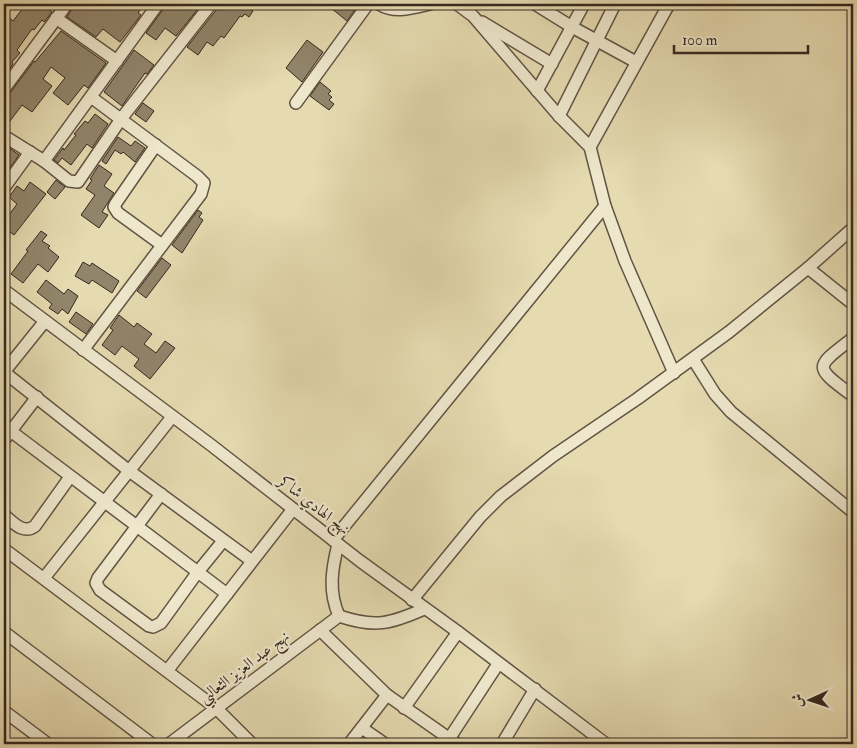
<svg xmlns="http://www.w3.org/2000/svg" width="857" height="748" font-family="'IM FELL Double Pica',Amiri,serif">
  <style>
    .building { fill: #91856b; stroke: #372820 }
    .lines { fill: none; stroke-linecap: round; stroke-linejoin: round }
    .minor-casing { stroke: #625444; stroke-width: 14 }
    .minor { stroke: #eee7cc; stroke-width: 11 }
    .labels { text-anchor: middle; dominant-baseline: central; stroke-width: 4.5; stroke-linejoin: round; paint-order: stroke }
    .street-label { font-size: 16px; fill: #372820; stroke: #eee7cc }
  </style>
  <rect width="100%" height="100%" fill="#e5dab0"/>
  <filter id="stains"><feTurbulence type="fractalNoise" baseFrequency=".004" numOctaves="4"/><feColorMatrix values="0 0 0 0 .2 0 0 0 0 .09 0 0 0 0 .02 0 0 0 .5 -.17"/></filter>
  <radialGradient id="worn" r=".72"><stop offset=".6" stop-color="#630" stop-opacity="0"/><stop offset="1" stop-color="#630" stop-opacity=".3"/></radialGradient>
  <g class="building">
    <path d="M26 4H50L47 8 52 12 44 22 42 20 34 30 32 29 17 50 20 53 12 62 13 64 9 70 7 68 4 72V13L13 21Z"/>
    <path d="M75 4H144L138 13 141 15 120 42 103 29 96 37 67 17Z"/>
    <path d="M165 4H202L176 36 165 28 156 40 146 33 164 8Z"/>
    <path d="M218 4H243L253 11 249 17 245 14 242 17 240 16 224 38 221 36 213 46 207 42 198 55 187 47 217 9Z"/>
    <path d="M334 4H359L347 21 331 8Z"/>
    <path d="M61 31 106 63 88 88 84 85 68 105 53 93 65 78 51 67 43 79 52 86 32 112 22 105 4 129V99L10 93 34 61 35 62Z"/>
    <path d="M307 40 323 52 302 82 286 68Z"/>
    <path d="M134 50 154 65 147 74 145 73 122 106 104 92Z"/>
    <path d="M320 82 331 91 328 94 332 97 329 100 334 104 329 110 310 96Z"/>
    <path d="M143 103 154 111 146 122 135 114Z"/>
    <path d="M95 114 108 124 92 148 87 144 71 165 62 158 58 163 54 160 63 148 64 150 76 135 74 134 85 121 88 123Z"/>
    <path d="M118 137 131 146 135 141 145 148 135 162 123 152 121 154 115 150 106 164 102 161Z"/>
    <path d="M8 147 19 155 4 176V153Z"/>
    <path d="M99 165 112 174 104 186 114 193 102 212 108 215 99 228 81 215 95 195 86 189 92 180 90 179Z"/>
    <path d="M56 180 65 187 55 199 47 192Z"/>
    <path d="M30 182 46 194 14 235 6 229 7 227 4 224V222L17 204 9 197 17 186 24 191Z"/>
    <path d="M198 210 202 213 199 217 203 220 182 253 172 245Z"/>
    <path d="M41 231 47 235 42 241 50 246 48 248 59 257 48 272 38 264 23 283 11 274 28 251 26 250Z"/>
    <path d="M162 258 171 265 146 298 137 291Z"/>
    <path d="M83 262 90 266 92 263 119 281 112 293 92 280 89 284 75 276Z"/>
    <path d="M46 280 64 294 68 289 78 296 68 314 62 309 58 314 49 308 52 304 37 292Z"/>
    <path d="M76 312 93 324 86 334 69 322Z"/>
    <path d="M119 315 134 327 137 323 152 334 144 344 156 353 165 341 175 348 150 379 134 366 139 359 122 346 115 355 102 345 113 330 110 328Z"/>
  </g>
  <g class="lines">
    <g class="minor-casing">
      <g id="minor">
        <path d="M379 4C395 14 413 8 430 4"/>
        <path d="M457 4 473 16 559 116 590 147 605 206 625 261 674 373"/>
        <path d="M535 4 572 27 636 62"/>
        <path d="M56 18 117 61"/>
        <path d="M482 22 552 64"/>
        <path d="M4 89 67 4"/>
        <path d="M537 91 584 4"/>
        <path d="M296 103 368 4"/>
        <path d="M559 116 615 4"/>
        <path d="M4 136 44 161 69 181 78 182 121 119 211 4"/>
        <path d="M156 145 116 203 114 207 118 213 162 245"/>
        <path d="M590 147 669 4"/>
        <path d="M44 161 158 4"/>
        <path d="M4 188 30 152"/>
        <path d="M808 268 853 304"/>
        <path d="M4 290 211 445 360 561 458 632 606 744"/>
        <path d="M853 338C814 368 813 366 853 396"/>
        <path d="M83 350 201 194 204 183 197 176 91 97"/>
        <path d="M693 359 715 394 731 412 853 512"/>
        <path d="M4 372 128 470 252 561"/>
        <path d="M4 372 45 321"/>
        <path d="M4 426 227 594"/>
        <path d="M4 440 37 397"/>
        <path d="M161 494 98 578 96 583 100 590 149 626 153 627 161 623 197 573 223 541"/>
        <path d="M4 515C13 522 23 535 35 526L70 477"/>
        <path d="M333 540 605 206"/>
        <path d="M338 544C332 569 328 591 339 616 375 628 390 624 424 609"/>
        <path d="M4 549 216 708 252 744"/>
        <path d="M44 578 172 417"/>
        <path d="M412 600 480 517 501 496 553 456 637 399 729 332 808 268 853 228"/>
        <path d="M320 630 387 695 457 744"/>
        <path d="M4 632 152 744"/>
        <path d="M167 671 293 509"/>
        <path d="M404 708 458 632"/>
        <path d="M4 711 48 744"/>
        <path d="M362 728 385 744"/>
        <path d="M449 739 498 664"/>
        <path d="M169 744 339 616"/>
        <path d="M349 744 387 695"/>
        <path d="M502 744 535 689"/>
      </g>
    </g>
    <use href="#minor" class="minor"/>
  </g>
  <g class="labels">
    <g class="street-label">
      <text transform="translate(314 505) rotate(38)">نهج الهادي شاكر</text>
      <text transform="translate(244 667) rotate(-37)">نهج عبد العزيز الثعالبي</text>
    </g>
  </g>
  <rect width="857" height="748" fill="none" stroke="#e5dab0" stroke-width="20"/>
  <rect x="5" y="5" width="847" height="738" fill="none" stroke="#372820" stroke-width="2.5"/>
  <rect x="10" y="10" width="837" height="728" fill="none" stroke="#372820"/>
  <g transform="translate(810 700) rotate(267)" stroke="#eee7cc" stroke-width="4" paint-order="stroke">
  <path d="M0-4L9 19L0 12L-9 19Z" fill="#372820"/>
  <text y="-8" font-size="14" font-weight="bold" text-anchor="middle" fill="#372820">ش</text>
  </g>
  <path d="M674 45v8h134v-8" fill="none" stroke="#372820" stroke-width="2.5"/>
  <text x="682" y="45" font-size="15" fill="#372820" stroke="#eee7cc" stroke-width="4" paint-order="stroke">100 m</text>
  <rect width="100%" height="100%" filter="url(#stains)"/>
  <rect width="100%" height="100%" fill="url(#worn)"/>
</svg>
